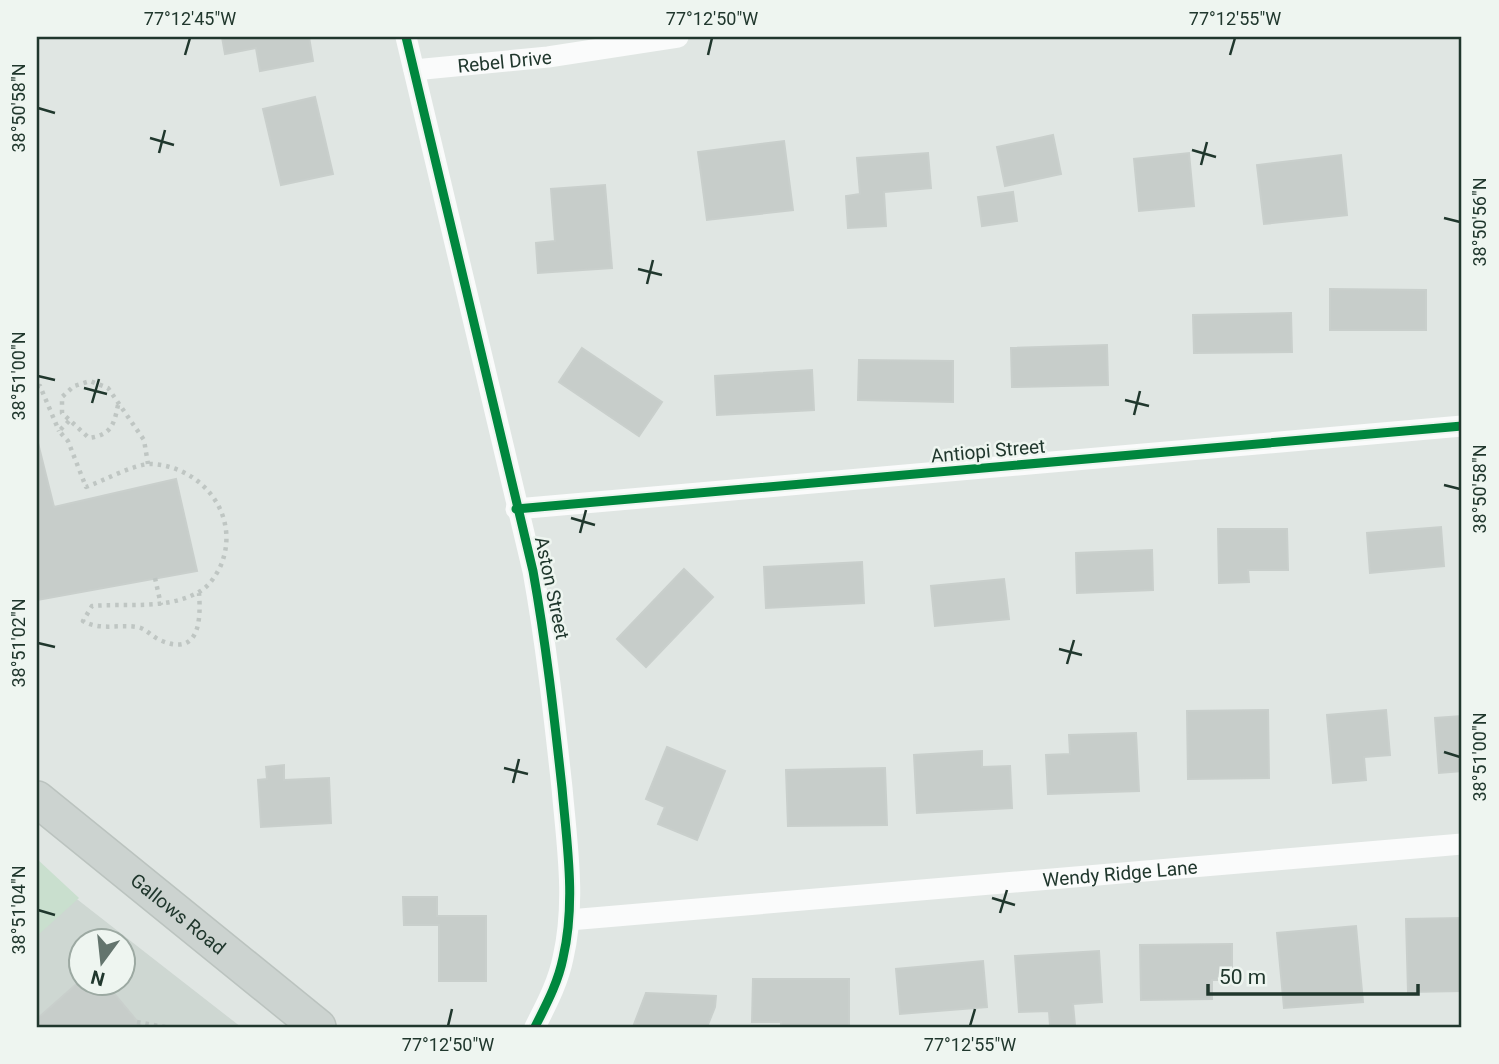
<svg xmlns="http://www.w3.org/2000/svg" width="1499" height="1064" font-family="Roboto,sans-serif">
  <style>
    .built { fill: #ced7d2; fill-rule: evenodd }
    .green { fill: #c9dfce }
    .building { fill: #c7cdca; stroke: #c9cfcc; stroke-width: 2 }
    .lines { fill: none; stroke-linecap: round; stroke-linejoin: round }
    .primary-casing { stroke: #bbc3bf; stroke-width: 38 }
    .path { stroke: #bfc6c3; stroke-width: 4.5; stroke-dasharray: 3.5 5; stroke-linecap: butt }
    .minor { stroke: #fafbfb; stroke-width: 21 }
    .primary { stroke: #ccd3d0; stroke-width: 35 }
    .cycleway-casing { stroke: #eef5f0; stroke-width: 13 }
    .cycleway { stroke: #00873e; stroke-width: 9 }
    .ticks { fill: none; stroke: #20372d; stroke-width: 2.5 }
    .labels { text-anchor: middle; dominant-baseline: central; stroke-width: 5; stroke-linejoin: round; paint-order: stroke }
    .street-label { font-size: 19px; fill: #20372d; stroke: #eef5f0 }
    .neatline { fill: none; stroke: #20372d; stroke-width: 2.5 }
    .ticks-label { font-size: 18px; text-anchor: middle; fill: #20372d }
  </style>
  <rect width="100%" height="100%" fill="#e0e6e3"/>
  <path class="built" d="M37 868 214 1006 241 1027H37ZM80 942H122V984H80Z"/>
  <path class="green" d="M37 859 79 898 37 936Z"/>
  <g class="building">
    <path d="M222 37H309L313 61 260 71 256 48 225 54Z"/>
    <path d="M315 97 333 174 281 185 263 109Z"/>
    <path d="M1053 135 1061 174 1005 186 997 147Z"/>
    <path d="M784 141 793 210 707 220 698 152Z"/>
    <path d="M928 153 931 188 884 192 886 226 848 228 846 196 860 194 857 158Z"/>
    <path d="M1189 153 1194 206 1139 211 1134 159Z"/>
    <path d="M1341 155 1347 215 1264 224 1257 165Z"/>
    <path d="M605 185 612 268 538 273 536 243 555 241 551 189Z"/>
    <path d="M1013 192 1017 221 982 226 978 197Z"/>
    <path d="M1330 289 1426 290V330H1330Z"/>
    <path d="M1291 313 1292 352 1194 353 1193 315Z"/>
    <path d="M1107 345 1108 385 1012 387 1011 348Z"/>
    <path d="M582 348 662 402 639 436 559 382Z"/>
    <path d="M859 360 953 361V402L858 400Z"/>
    <path d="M812 370 814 410 717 415 715 376Z"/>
    <path d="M37 439 54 507 176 479 197 571 37 600Z"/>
    <path d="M1441 527 1444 566 1370 573 1367 533Z"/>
    <path d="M1218 529H1287L1288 570H1248L1249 582 1219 583Z"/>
    <path d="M1152 550 1153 590 1077 593 1076 553Z"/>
    <path d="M862 562 864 603 766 608 764 567Z"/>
    <path d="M684 569 713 597 646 667 617 639Z"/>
    <path d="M1004 579 1009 619 935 626 931 586Z"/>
    <path d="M1268 710 1269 778 1188 779 1187 711Z"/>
    <path d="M1386 710 1390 755 1364 757 1366 780 1333 783 1327 715Z"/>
    <path d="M1462 716V771L1439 773 1435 718Z"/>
    <path d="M1136 733 1139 791 1048 794 1046 755 1070 754 1069 735Z"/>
    <path d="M667 747 725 771 697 840 658 824 665 807 646 799Z"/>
    <path d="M982 751V767L1010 766 1012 808 917 813 914 755Z"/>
    <path d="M284 765V780L329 778 331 823 261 827 258 780 267 779 266 767Z"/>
    <path d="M885 768 887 825 788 826 786 770Z"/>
    <path d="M403 897H437V916H486V981H439V925H404Z"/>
    <path d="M1462 918V991L1408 992 1406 919Z"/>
    <path d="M1356 926 1363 1002 1284 1008 1277 933Z"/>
    <path d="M1232 944V980H1212V999L1141 1000 1140 945Z"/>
    <path d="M1099 951 1102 1002 1073 1004 1075 1025 1050 1026 1049 1011 1019 1012 1015 956Z"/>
    <path d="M983 961 987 1007 900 1014 896 969Z"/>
    <path d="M753 979H849V1027H781V1022H752Z"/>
    <path d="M80 981V984H106L142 1027H37V1019Z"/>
    <path d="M646 993 716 996 715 1007 707 1027H633Z"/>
  </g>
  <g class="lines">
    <g class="primary-casing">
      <g id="primary">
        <path id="s3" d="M37 799 318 1027"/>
      </g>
    </g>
    <g class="path">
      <path d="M37 386H40L59 431"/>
      <path d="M118 405C114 425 111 435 89 438L62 413V397L74 386 90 381 108 388 144 440 148 464"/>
      <path d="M69 421 59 431 68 441 86 487C103 481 136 463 152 464 203 467 241 516 221 565 216 576 208 588 197 593 164 610 127 603 92 606L83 621C101 631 118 624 137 627 146 628 152 637 160 640 200 658 201 619 199 593"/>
      <path d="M155 578 161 605"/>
      <path d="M137 1022 165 1027"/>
    </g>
    <g class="minor">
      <path d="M406 37 533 571C546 643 554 715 562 788 567 845 576 902 563 958 558 983 546 1005 535 1027"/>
      <path id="s1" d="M414 70 548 57 678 37"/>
      <path d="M516 509 1462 426"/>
      <path id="s2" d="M569 920 1462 844"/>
    </g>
    <use href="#primary" class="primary"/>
    <g class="cycleway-casing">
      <g id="cycleway">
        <path d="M406 37 533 571C546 643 554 715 562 788 567 845 576 902 563 958 558 983 546 1005 535 1027"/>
        <path d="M516 509 1462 426"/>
      </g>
    </g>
    <use href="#cycleway" class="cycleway"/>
  </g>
  <path class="ticks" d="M185 55 190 38M708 55 712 38M1230 55 1235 38M38 108 55 113M150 138 174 145M1192 150 1216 157M159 153 165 130M1201 165 1207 142M1444 218 1460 222M638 269 662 275M647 284 653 260M38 376 55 380M84 388 107 394M1125 400 1149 406M92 403 99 379M1134 415 1140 391M1444 485 1460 489M571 518 595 525M580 533 586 510M38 643 55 647M1059 649 1082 655M1067 664 1074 640M1444 752 1460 757M504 768 528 774M513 783 519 759M992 898 1015 905M38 910 55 915M1000 913 1007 890M448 1026 452 1009M970 1026 975 1009"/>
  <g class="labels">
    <g class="street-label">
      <text stroke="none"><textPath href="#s1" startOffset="91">Rebel Drive</textPath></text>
      <text transform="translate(988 451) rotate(-5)">Antiopi Street</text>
      <text transform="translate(552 588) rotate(78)">Aston Street</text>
      <text stroke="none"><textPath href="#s2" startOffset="553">Wendy Ridge Lane</textPath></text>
      <text stroke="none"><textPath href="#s3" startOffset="182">Gallows Road</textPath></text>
    </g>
  </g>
  <rect width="1499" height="1064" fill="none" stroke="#eef5f0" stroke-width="77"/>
  <g transform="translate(102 962) rotate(195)"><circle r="33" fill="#eef5f0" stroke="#9ca9a2" stroke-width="2"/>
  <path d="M0-5L12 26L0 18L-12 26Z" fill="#63746d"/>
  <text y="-10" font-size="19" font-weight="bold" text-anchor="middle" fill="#20372d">N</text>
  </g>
  <path d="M1208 984v10h210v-10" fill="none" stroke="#20372d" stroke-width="3.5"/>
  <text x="1219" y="984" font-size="21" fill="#20372d" stroke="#eef5f0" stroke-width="5" paint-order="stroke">50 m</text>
  <rect x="38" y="38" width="1422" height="988" class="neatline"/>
  <g class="ticks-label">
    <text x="190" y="25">77°12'45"W</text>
    <text x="712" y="25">77°12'50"W</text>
    <text x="1235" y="25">77°12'55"W</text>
    <text transform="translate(19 108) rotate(-90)" y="6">38°50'58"N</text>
    <text transform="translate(1480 222) rotate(-90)" y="6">38°50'56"N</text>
    <text transform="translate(19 376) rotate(-90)" y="6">38°51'00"N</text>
    <text transform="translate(1480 489) rotate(-90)" y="6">38°50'58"N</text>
    <text transform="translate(19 643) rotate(-90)" y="6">38°51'02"N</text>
    <text transform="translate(1480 757) rotate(-90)" y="6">38°51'00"N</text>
    <text transform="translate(19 910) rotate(-90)" y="6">38°51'04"N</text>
    <text x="448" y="1051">77°12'50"W</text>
    <text x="970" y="1051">77°12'55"W</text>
  </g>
</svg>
